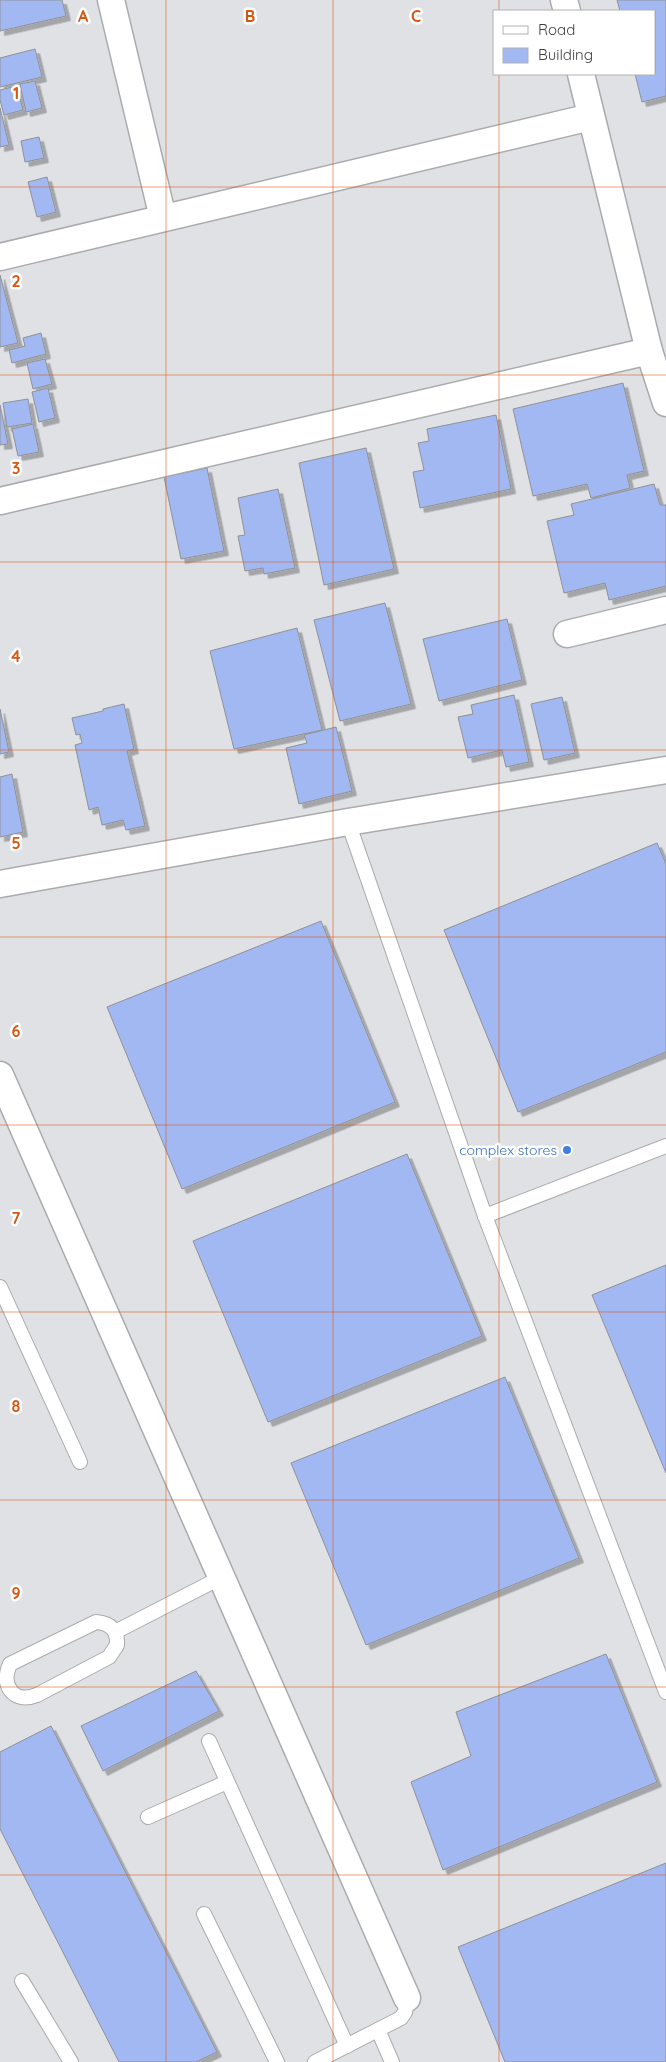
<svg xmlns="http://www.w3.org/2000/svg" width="666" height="2062" font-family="Quicksand,sans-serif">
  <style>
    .building { fill: #a2b8f3; stroke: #909195; filter: url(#shadow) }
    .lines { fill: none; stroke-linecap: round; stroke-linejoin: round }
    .lane-casing { stroke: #a9abae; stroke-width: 16 }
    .street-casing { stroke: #a9abae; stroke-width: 29 }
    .lane { stroke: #fff; stroke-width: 14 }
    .street { stroke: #fff; stroke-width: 26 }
    .grid { fill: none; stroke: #d75611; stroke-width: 1; stroke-opacity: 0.55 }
    .shop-dot { fill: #3f7fe0; stroke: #fff; stroke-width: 2 }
    .labels { text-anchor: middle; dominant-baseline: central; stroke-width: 5; stroke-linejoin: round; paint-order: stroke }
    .shop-label { font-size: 14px; fill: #366cbe; stroke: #fff; text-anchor: end }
    .grid-label { font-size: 16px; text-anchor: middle; font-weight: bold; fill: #d75611; stroke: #fff; stroke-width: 5; stroke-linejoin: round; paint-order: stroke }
  </style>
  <defs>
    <filter id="shadow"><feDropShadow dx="4.5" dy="4.5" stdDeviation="0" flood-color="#0004"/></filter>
  </defs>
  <rect width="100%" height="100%" fill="#e0e1e5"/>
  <g class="building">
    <path d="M0 0H62L66 16 0 31Z"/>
    <path d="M617 0H666V96L642 102 635 74H655V11H620Z"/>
    <path d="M35 49 42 77 0 87V58Z"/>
    <path d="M35 81 42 108 26 112 20 84Z"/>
    <path d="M17 86 23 110 4 115 0 100V90Z"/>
    <path d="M0 108 9 145 0 147Z"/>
    <path d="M39 137 44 158 25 162 21 141Z"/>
    <path d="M47 177 56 212 37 217 28 182Z"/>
    <path d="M0 275 18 343 0 347Z"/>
    <path d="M41 333 46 354 12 363 9 350 25 346 23 338Z"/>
    <path d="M45 359 52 384 33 389 27 363Z"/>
    <path d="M623 383 644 471 627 475 630 488 591 498 587 484 533 496 513 409Z"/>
    <path d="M48 388 55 418 39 422 32 392Z"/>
    <path d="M28 399 32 423 7 427 3 403Z"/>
    <path d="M0 405 8 444 0 445Z"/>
    <path d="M496 415 511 489 420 508 413 472 424 470 418 443 429 441 427 429Z"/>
    <path d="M33 424 39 452 18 456 12 429Z"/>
    <path d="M366 448 394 569 324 585 299 463Z"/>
    <path d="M207 468 224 551 181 559 164 477Z"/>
    <path d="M654 484 660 505H666V586L609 600 605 583 564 593 547 521 574 515 571 504Z"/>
    <path d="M278 489 295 568 264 574 263 568 245 571 238 536 245 535 238 498Z"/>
    <path d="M385 603 411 704 340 721 314 620Z"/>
    <path d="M507 619 522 680 439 701 423 639Z"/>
    <path d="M297 628 322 730 234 749 210 651Z"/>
    <path d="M514 695 529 762 506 767 502 750 468 758 458 717 473 714 471 705Z"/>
    <path d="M562 697 575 753 544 760 531 704Z"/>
    <path d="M124 704 134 749 127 751 145 826 126 830 123 820 102 825 98 807 89 810 75 745 82 743 80 734 76 735 72 718 103 711V709Z"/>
    <path d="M0 709 9 752 0 754Z"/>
    <path d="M336 727 352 791 299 804 286 748 307 743 304 735Z"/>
    <path d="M12 774 23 832 0 837V777Z"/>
    <path d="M657 843 666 864V1052L518 1112 444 930Z"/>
    <path d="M321 921 395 1102 182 1189 107 1007Z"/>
    <path d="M407 1154 482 1336 268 1422 193 1241Z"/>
    <path d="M666 1265V1473L592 1295Z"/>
    <path d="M505 1377 579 1558 366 1645 291 1463Z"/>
    <path d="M606 1654 657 1782 443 1870 411 1782 471 1756 456 1712Z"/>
    <path d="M196 1671 219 1711 103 1771 81 1726Z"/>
    <path d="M51 1726 217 2052 196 2062H119L0 1829V1752Z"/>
    <path d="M666 1863V2062H505L458 1947Z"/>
  </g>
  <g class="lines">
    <g class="lane-casing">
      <g id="lane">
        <path d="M348 822 485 1216 666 1692"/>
        <path d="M485 1216 666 1146"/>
        <path d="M0 1287 80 1462"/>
        <path d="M96 1622C111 1623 118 1631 117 1645L109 1657 37 1695C14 1704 0 1686 10 1664Z"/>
        <path d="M115 1632 222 1577"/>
        <path d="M209 1741 347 2046"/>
        <path d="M148 1817 227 1782"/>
        <path d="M204 1914 277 2062"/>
        <path d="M22 1981 71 2062"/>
        <path d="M378 2030 392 2062"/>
        <path d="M315 2062 401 2018 405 2012 407 1998"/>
      </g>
    </g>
    <g class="street-casing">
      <g id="street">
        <path d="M111 0 163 218"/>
        <path d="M564 0 567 11"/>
        <path d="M581 74 649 351 666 403"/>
        <path d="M0 257 591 117"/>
        <path d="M0 501 649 351"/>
        <path d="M567 634 666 610"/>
        <path d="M0 884 348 822 666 770"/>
        <path d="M0 1075 407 1998"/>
      </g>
    </g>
    <use href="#lane" class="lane"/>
    <use href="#street" class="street"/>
  </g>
  <path class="grid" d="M166 0V2062M333 0V2062M499 0V11M499 74V2062M0 187H666M0 375H666M0 562H666M0 750H666M0 937H666M0 1125H666M0 1312H666M0 1500H666M0 1687H666M0 1875H666"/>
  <circle class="shop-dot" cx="567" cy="1150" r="5"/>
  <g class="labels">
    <g class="shop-label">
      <text x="557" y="1150">complex stores</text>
    </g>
  </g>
  <g class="grid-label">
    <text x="83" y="22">A</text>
    <text x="250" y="22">B</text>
    <text x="416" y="22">C</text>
    <text x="16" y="99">1</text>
    <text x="16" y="287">2</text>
    <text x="16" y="474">3</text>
    <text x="16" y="662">4</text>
    <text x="16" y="849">5</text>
    <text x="16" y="1037">6</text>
    <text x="16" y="1224">7</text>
    <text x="16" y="1412">8</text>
    <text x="16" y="1599">9</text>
  </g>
  <rect x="493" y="10" width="162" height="65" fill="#ffffff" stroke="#b1b1b2"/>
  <rect x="503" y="26" width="25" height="8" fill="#ffffff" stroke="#b1b1b2"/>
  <text x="538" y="35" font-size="15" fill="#3c3d3e">Road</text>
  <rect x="503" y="48" width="25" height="15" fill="#a2b8f3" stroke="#b1b1b2"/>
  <text x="538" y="60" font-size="15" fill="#3c3d3e">Building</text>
</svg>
